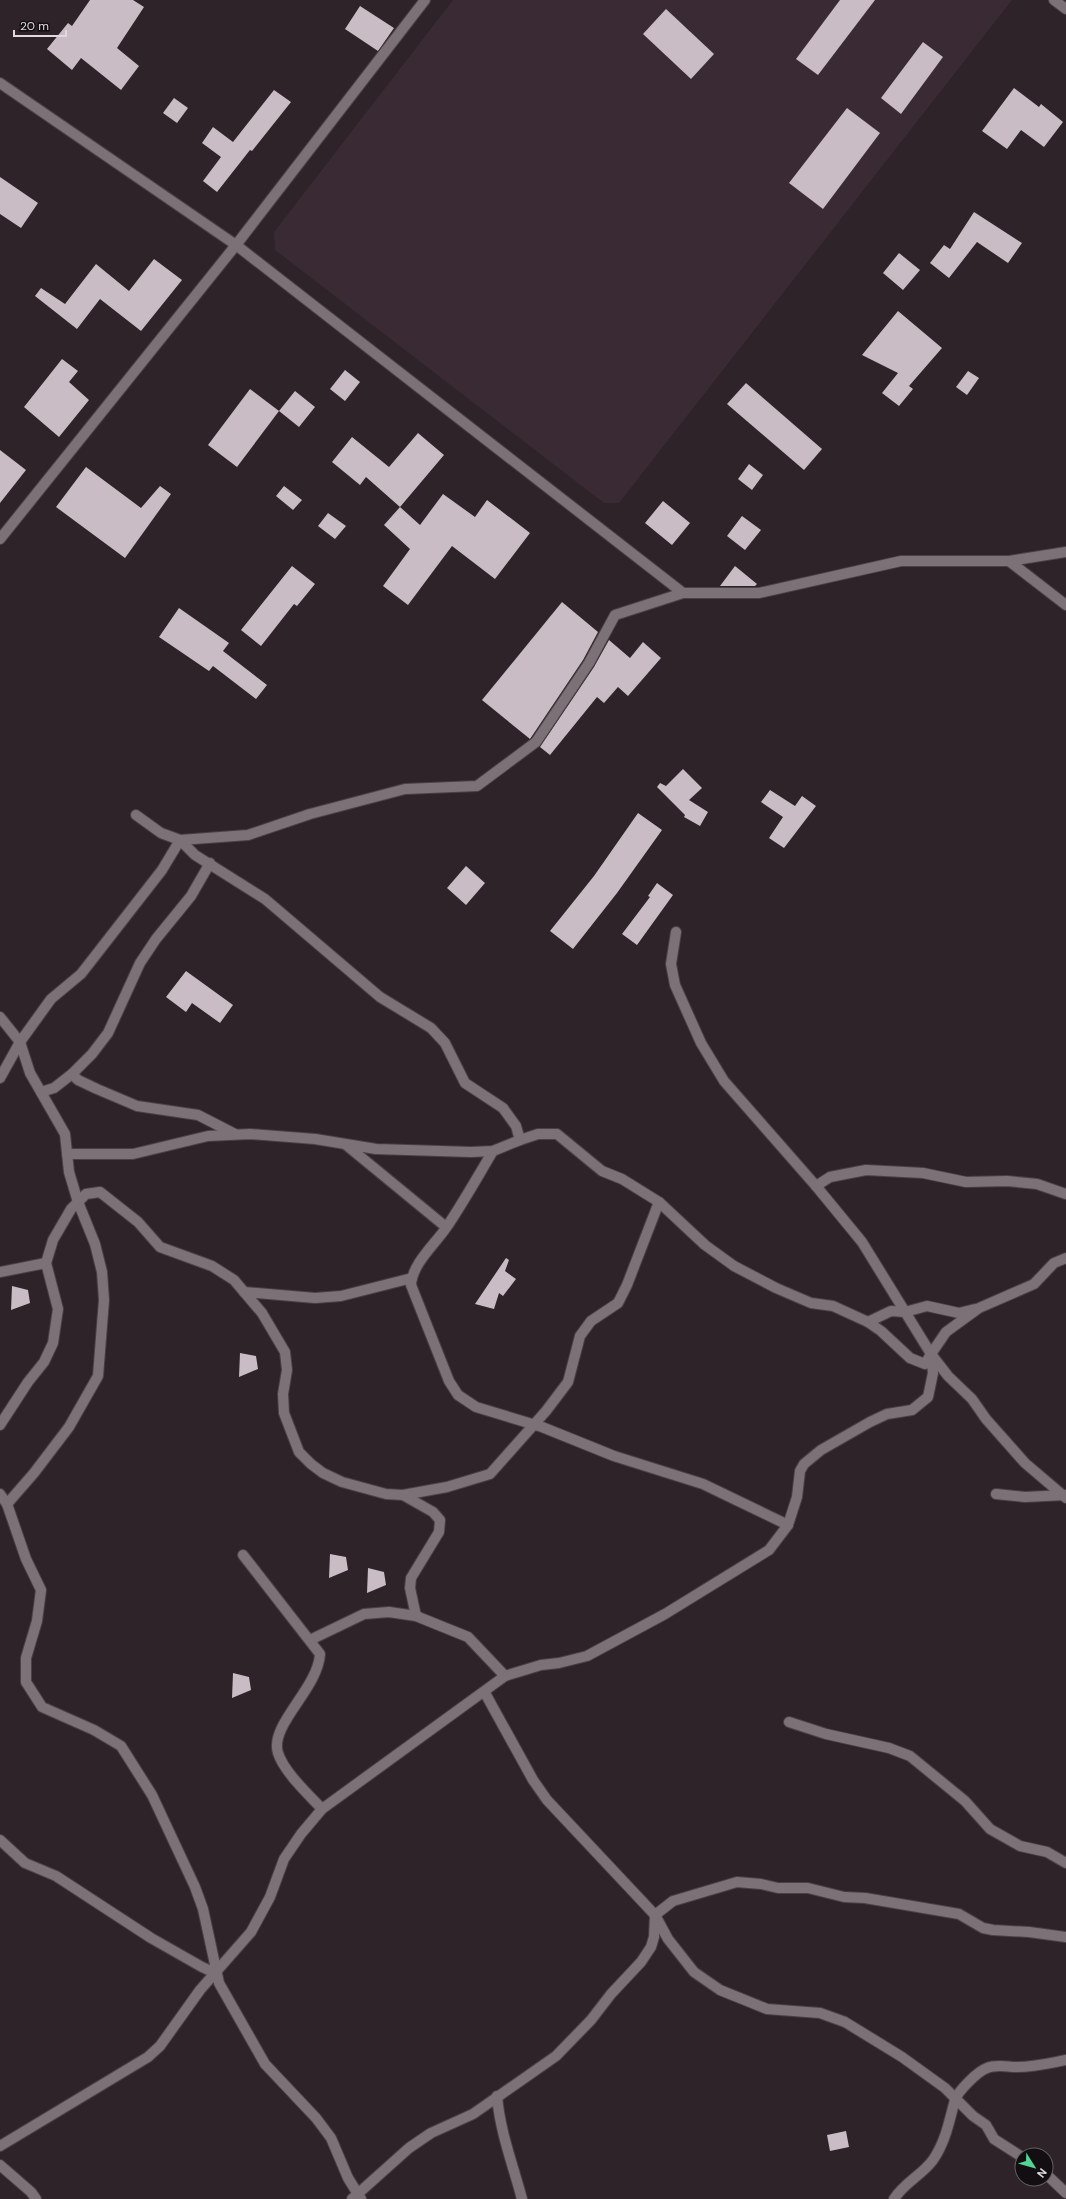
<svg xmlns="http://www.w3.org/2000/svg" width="1066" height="2199" font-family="'DM Sans',sans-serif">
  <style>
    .built { fill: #3a2a34 }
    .building { fill: #c9bcc4 }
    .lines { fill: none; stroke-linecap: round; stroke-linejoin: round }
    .minor-casing { stroke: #4a4147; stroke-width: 12 }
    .minor { stroke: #7d7178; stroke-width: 10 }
  </style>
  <rect width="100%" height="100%" fill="#2d2329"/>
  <path class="built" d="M453 0H1012L619 503H604L275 250 274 232Z"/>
  <g class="building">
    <path d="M90 0H133L144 7 117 48 139 66 121 90 81 58 72 70 47 49 68 23 72 26Z"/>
    <path d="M840 0H875L818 75 796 59Z"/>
    <path d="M360 6 394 28 378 51 345 29Z"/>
    <path d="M666 9 714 54 691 79 643 34Z"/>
    <path d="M923 42 943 57 901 114 881 98Z"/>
    <path d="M1014 88 1039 107 1041 104 1063 122 1044 147 1021 130 1007 149 982 131Z"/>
    <path d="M274 90 291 102 252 151 250 150 217 192 203 181 221 157 202 143 213 127 233 142Z"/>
    <path d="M174 98 188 108 177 123 163 113Z"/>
    <path d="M847 108 880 133 823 209 789 183Z"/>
    <path d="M0 177 38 203 21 228 0 214Z"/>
    <path d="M974 212 1022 243 1008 263 977 242 949 278 930 263 944 245 950 249Z"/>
    <path d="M899 253 920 270 903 290 883 273Z"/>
    <path d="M154 259 182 280 141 331 100 299 77 329 35 296 41 288 65 304 96 264 129 291Z"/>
    <path d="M898 311 942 348 909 386 913 389 899 406 882 393 898 373 862 355Z"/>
    <path d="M62 359 78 371 69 382 89 400 59 437 24 407Z"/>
    <path d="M345 370 360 382 345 401 330 389Z"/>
    <path d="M968 371 979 378 967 395 956 387Z"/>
    <path d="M746 383 822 449 804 470 727 404Z"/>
    <path d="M250 389 279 411 237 467 208 445Z"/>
    <path d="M295 391 315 407 299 427 279 411Z"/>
    <path d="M418 433 444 455 400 507 366 477 360 485 332 462 352 437 389 467Z"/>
    <path d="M0 450 26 470 0 503Z"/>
    <path d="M749 464 763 475 752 490 738 479Z"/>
    <path d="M86 467 141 508 160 486 171 494 125 558 56 507Z"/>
    <path d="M284 486 302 500 293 510 276 496Z"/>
    <path d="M443 494 475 517 487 500 530 533 495 579 452 546 408 605 383 586 410 549 384 525 400 507 420 525Z"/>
    <path d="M663 501 690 523 672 545 645 523Z"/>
    <path d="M328 513 346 526 335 539 318 526Z"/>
    <path d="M742 516 761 530 745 550 727 536Z"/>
    <path d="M292 566 315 584 297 606 294 604 261 646 241 630Z"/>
    <path d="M735 566 757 584 755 586H720Z"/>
    <path d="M562 602 598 632 583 660 530 739 482 700Z"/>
    <path d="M179 608 229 643 223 651 267 685 256 699 213 666 209 671 159 637Z"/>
    <path d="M609 640 630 658 643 642 661 658 628 696 618 687 604 703 597 697 550 755 540 747 594 667Z"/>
    <path d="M683 769 702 788 689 800 708 812 700 826 684 817 685 815 657 787 660 783 666 786Z"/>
    <path d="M770 790 795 806 802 796 816 806 784 848 769 838 783 817 761 802Z"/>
    <path d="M638 813 662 830 617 893 573 949 550 931 594 876Z"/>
    <path d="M466 866 485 883 466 905 447 888Z"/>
    <path d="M657 883 673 895 637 945 622 934 650 897 648 896Z"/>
    <path d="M186 971 233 1005 220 1023 192 1003 186 1012 166 997Z"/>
    <path d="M506 1258 509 1260 505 1271 516 1279 503 1296 499 1293 494 1309 475 1304Z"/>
    <path d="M12 1286 28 1290 30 1303 11 1310Z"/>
    <path d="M240 1353 256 1356 258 1369 239 1377Z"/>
    <path d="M330 1554 346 1557 348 1570 329 1578Z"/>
    <path d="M368 1568 384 1572 386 1585 367 1593Z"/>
    <path d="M233 1673 249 1677 251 1690 232 1698Z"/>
    <path d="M846 2131 849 2147 830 2151 827 2135Z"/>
  </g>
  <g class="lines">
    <g class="minor-casing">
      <g id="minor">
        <path d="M1054 0 1066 9"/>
        <path d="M0 83 236 245 683 593"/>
        <path d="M0 539 236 245 425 0"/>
        <path d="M1009 561 1066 552"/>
        <path d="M136 815 161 833 180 840 195 855 265 899 380 997 431 1028 445 1043 465 1083 503 1108 516 1126 520 1140 538 1134H557L602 1171 622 1179 659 1202 705 1245 734 1266 776 1288 811 1303 833 1306 868 1322 881 1331 910 1358 925 1364 931 1354"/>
        <path d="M676 932 671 964 675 985 701 1043 724 1081 816 1186 862 1242 931 1354 948 1376 972 1399 986 1419 1025 1463 1066 1498"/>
        <path d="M0 1017 20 1042 30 1073 65 1134 69 1172 78 1202 95 1244 102 1272 104 1300 98 1376 69 1427 34 1473 7 1504"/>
        <path d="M72 1074 92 1054 108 1033 140 963 156 939 191 896 210 863"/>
        <path d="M0 1078 20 1042 51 999 81 974 162 870 180 840 248 835 310 814 405 789 477 786 536 742 589 663 615 615 683 593H759L901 561H1009L1066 605"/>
        <path d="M41 1092 54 1088 72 1074 78 1080 97 1089 137 1106 198 1115 235 1134"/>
        <path d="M345 1144 446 1227"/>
        <path d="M493 1151C478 1176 463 1203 446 1228 435 1244 412 1264 411 1285L449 1381 458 1395 476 1407 542 1427 614 1456 703 1484 788 1525"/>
        <path d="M67 1154H133L208 1136 250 1134 315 1139 376 1149 471 1152 493 1151 520 1140"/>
        <path d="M816 1186 830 1177 866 1170 923 1173 966 1182 1007 1181 1037 1184 1066 1194"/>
        <path d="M0 1272 46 1263"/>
        <path d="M244 1292 315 1298 341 1296 412 1278"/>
        <path d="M868 1322 891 1311 905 1312 927 1306 959 1313 975 1309"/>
        <path d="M0 1425 28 1382 44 1362 53 1343 58 1309 46 1263 53 1240 71 1209 86 1194 100 1192 138 1222 160 1247 212 1266 234 1280 262 1313 285 1352 287 1370 283 1394 284 1413 299 1452 311 1464 323 1473 342 1482 386 1494 403 1495 433 1512 440 1520 439 1532 411 1578 410 1588 416 1616"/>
        <path d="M0 1494 7 1504 26 1559 41 1590 37 1621 26 1658V1682L42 1707 94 1730 121 1746 152 1795 195 1887 203 1909 219 1983 265 2064 316 2118 331 2138 348 2178 361 2199"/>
        <path d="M996 1494 1025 1497 1066 1495"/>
        <path d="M403 1495 447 1487 490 1474 546 1411 568 1382 580 1336 591 1321 618 1303 627 1285 659 1202"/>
        <path d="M243 1555 320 1654C318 1689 269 1725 278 1753 284 1772 309 1795 322 1809"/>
        <path d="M310 1640 364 1614 389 1612 416 1616 468 1637 505 1676"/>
        <path d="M485 1693 533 1780 547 1800 655 1915 668 1939 694 1972 720 1990 767 2009 820 2013 845 2022 902 2057 945 2088 973 2116 986 2125 994 2139 1022 2157"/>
        <path d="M789 1722 826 1734 889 1748 910 1756 965 1801 990 1829 1020 1846 1047 1852 1066 1863"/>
        <path d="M0 1840 25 1863 56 1876 151 1938 202 1967 215 1973"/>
        <path d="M497 2096C500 2132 513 2165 522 2199"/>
        <path d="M0 2146 148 2057 160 2046 200 1990 251 1932 270 1897 284 1859 301 1834 322 1809 505 1676 541 1665 559 1663 587 1656 665 1614 769 1550 788 1525 797 1497 800 1471 804 1464 821 1450 870 1422 887 1414 912 1410 928 1397 933 1373 931 1354 946 1332 979 1308 1034 1284 1054 1263 1066 1258"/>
        <path d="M0 2165 31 2192 36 2199"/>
        <path d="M1046 2174 1066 2193"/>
        <path d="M352 2199 409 2148 431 2133 473 2114 556 2056 591 2020 611 1994 641 1962 651 1947 654 1937 655 1915 673 1901 737 1882 761 1884 778 1888H808L844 1897 865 1898 959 1914 983 1928 993 1930 1029 1932 1066 1937"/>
        <path d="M894 2199C904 2183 922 2175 933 2160 946 2141 949 2121 955 2100 958 2091 978 2071 987 2068 997 2064 1007 2067 1017 2067 1034 2067 1050 2063 1066 2060"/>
      </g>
    </g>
    <use href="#minor" class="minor"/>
  </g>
  <g transform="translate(1034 2167) rotate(127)"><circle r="19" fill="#120e11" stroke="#645f63"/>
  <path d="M0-3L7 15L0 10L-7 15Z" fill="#53d396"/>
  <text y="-6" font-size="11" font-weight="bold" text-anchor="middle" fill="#e0d9dd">N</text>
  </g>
  <path d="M14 30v6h52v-6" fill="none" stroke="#e0d9dd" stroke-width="2"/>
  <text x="20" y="30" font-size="12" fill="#e0d9dd" stroke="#120e11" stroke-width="3" paint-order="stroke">20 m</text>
</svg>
